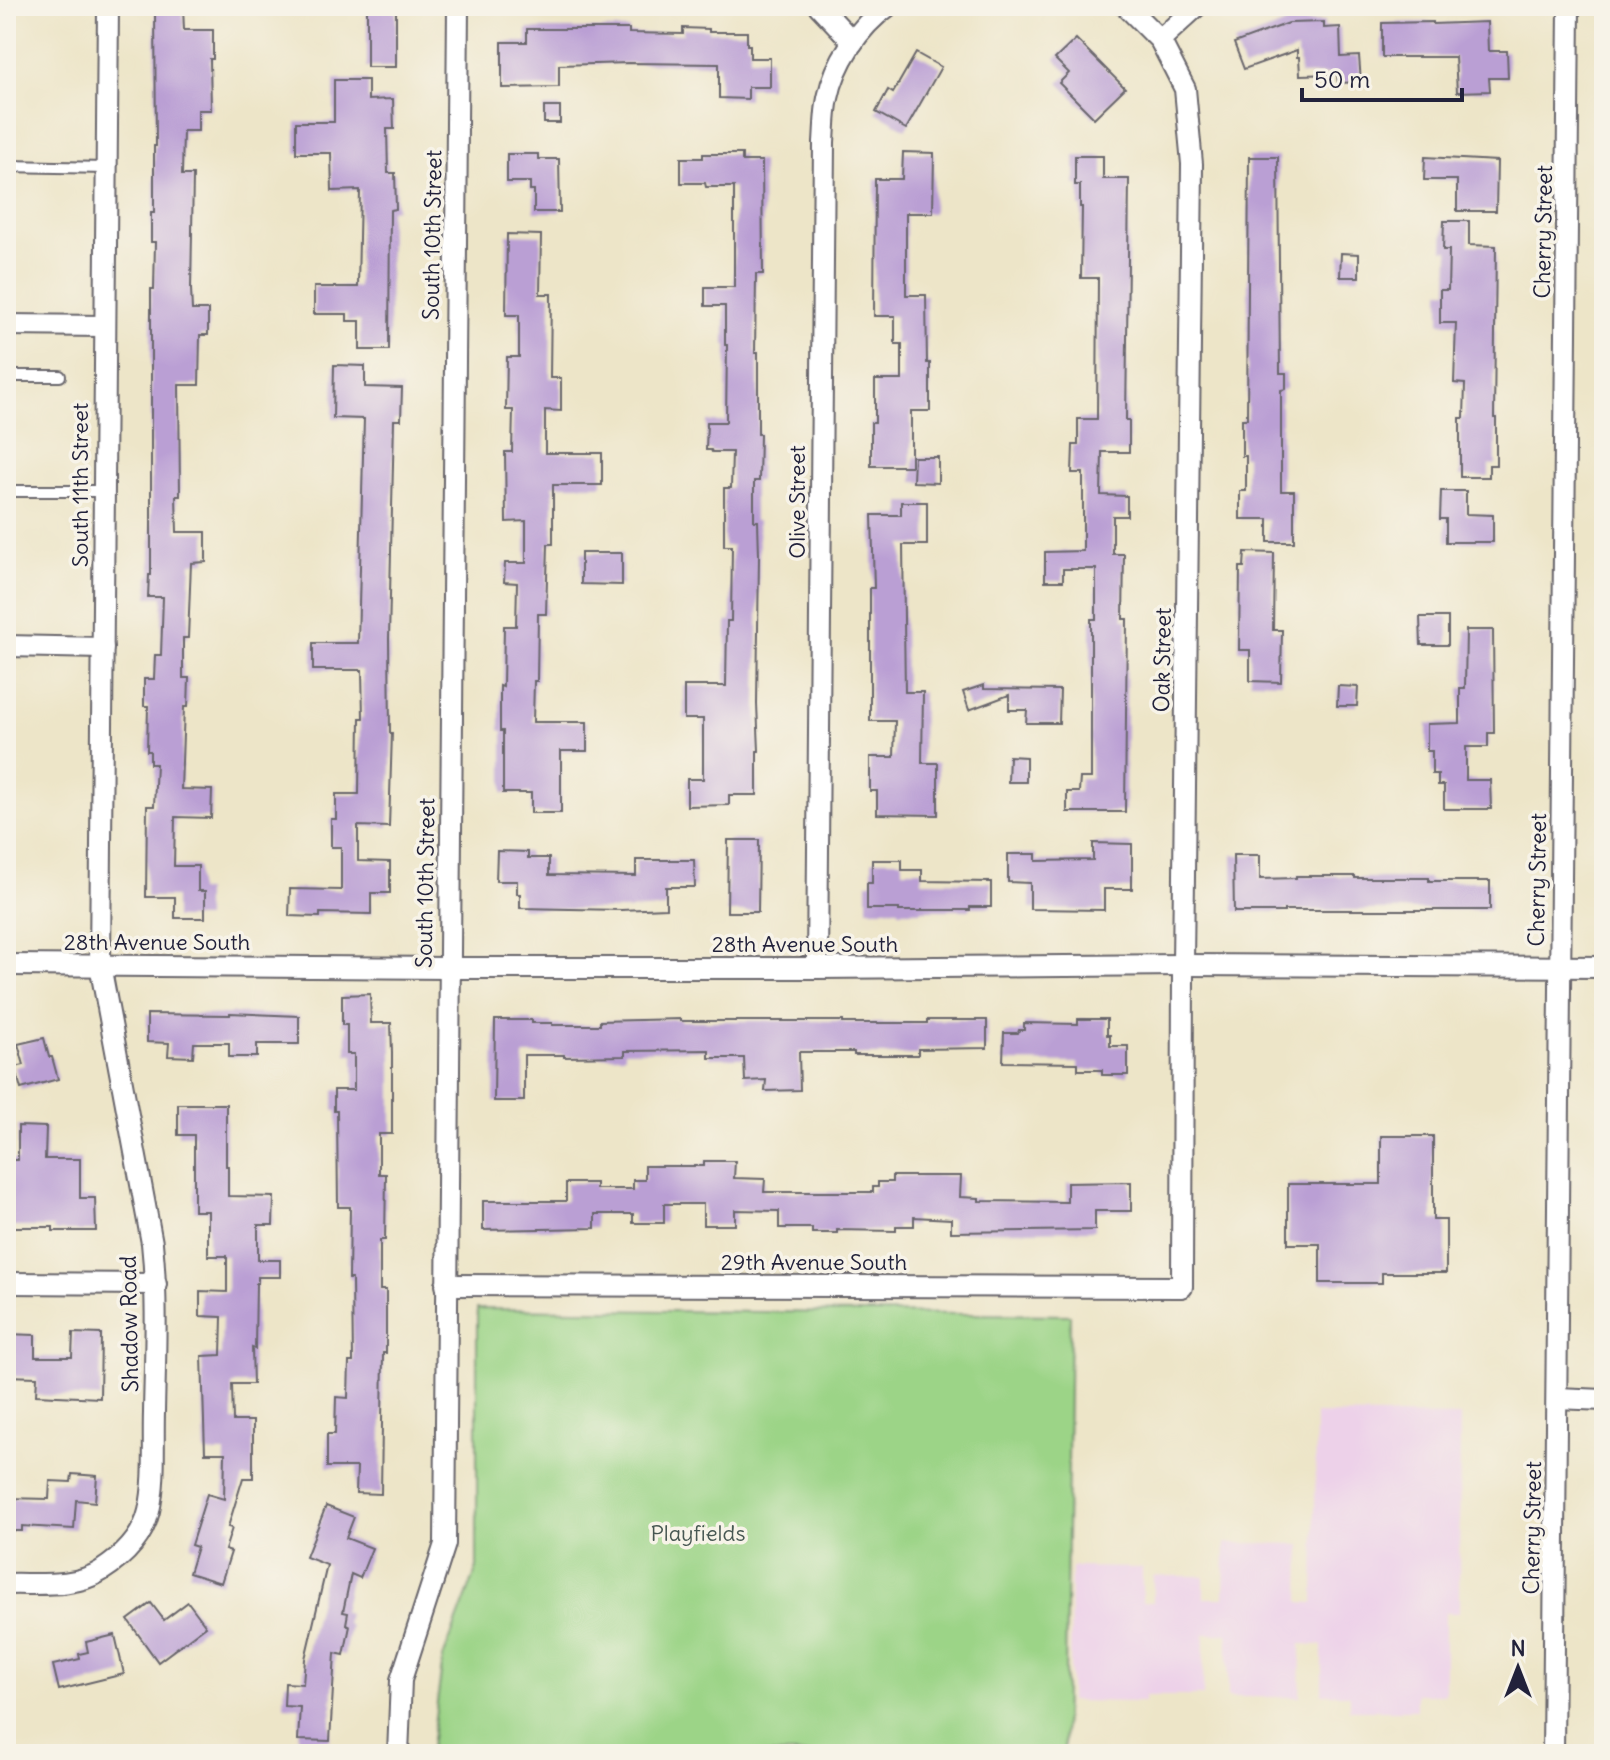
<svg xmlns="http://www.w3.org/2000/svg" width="1610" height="1760" font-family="Delius,sans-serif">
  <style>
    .built { fill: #edd1e9 }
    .green { fill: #9cd487; stroke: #5f7b61; stroke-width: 2 }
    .building { fill: #ba9fd4 }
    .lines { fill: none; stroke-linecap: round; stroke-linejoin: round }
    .lane-casing { stroke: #69666c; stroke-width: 14 }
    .street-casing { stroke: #69666c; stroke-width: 24 }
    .lane { stroke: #fff; stroke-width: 10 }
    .street { stroke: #fff; stroke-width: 20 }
    .labels { text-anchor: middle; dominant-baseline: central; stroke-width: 7; stroke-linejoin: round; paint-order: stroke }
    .street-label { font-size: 22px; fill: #22223b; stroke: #f7f3e8 }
    .park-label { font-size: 22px; fill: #475752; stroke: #f7f3e8 }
  </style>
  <rect width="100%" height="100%" fill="#f7f3e8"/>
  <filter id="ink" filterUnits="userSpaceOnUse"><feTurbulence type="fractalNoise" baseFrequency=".0125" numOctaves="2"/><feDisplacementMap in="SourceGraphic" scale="16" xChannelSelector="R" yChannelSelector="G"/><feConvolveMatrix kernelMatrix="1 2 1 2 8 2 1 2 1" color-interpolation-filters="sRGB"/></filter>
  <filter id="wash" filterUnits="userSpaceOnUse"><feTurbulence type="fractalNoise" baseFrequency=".006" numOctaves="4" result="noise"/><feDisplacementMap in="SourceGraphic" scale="32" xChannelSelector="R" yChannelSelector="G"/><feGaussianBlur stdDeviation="1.8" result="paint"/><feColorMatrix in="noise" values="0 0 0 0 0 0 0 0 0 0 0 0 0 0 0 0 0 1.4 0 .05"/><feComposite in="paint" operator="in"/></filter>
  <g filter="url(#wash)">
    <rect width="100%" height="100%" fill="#ede5c8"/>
    <path class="built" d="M1316 1414 1460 1416 1459 1613H1445V1694H1416V1710H1349V1694H1322V1645L1301 1644 1300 1697H1228V1634H1204L1203 1696H1145L1144 1702 1070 1701 1071 1567 1142 1568V1602H1153V1576H1204V1598H1224L1225 1543 1301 1544 1300 1602 1314 1603Z"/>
    <path class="green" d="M477 1309 1070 1315 1064 1754H430L443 1658 477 1568Z"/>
    <g id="blocks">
      <g class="building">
        <rect x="367" y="6" width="29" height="61"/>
        <path d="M183 7 184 30H213V59H210L211 110H198V131H183L182 175H193L191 289 192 310H208V335H200L199 385H179L180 496H176L177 532H206V562L191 563 188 638H183V678H189L188 707H184L181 789 212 790 211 818 175 817 174 866H198V891H205V918H175V897H146L147 806H154L156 764H150V751H147L148 706H144V679H154L155 655H161L163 597H148L149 575H151V289H154L155 242H151V213H154V146H156L155 8Z"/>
        <path d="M1324 22V28L1340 27 1341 57 1359 56 1361 82 1338 83 1337 74 1300 75 1299 57H1297V50L1244 69 1234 43 1289 23Z"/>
        <path d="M1433 22V24L1487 22 1488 51H1507L1508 78H1489L1490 91 1457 92 1455 57H1382V23Z"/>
        <path d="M683 28 709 29V32H747V45H750V58H770V87H748V99L719 98V64L629 63 559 65V87L502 88V42H527V29H629V33L683 34Z"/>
        <path d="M1076 39 1125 88 1094 118 1059 83 1069 73 1055 59Z"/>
        <path d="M916 53 941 67 906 129 876 112 888 90 893 93Z"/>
        <path d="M334 80H368V100L393 99 394 129H387L388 173H395L396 209 390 210 389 350H360V321H347V314H314V287H358L360 190 332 191 331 153H296V122H334Z"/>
        <rect x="544" y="107" width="16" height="16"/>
        <path d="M903 152 934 153 933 213H906V295H926L927 363H930V411H911V466H871V423H875V380H902V344H895V316H874L875 179H902Z"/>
        <path d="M507 154H538V159H559L560 212H534V190H530V182H507Z"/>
        <path d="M703 154H742V161H762L763 274H756L755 353H758V434H760L759 481H754V521H758L759 556 757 704 759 751H757V795H729V805L687 806V779H703V719H684V686H726L727 621H731L732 546H724V488H731L732 452H712L711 450H706L707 422H726L727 345H725V306H705V287H734V187H706L705 183H681V158H703Z"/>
        <path d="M1075 156H1103V179H1129L1126 420H1129V452H1102L1101 495 1127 496V516H1113V554H1124L1123 619H1127L1125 812H1067V792H1079L1080 778H1091V619H1096V569H1063V581H1045V552L1083 551V473H1072L1073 445H1078V419H1097L1098 278H1081L1082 207H1080V185H1075Z"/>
        <path d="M1249 157H1278L1280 373H1286V389L1281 390V491H1294V542H1268V519H1240V491H1246V456H1242V419H1247Z"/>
        <path d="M1425 157 1497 161 1496 211H1457V180H1424Z"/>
        <path d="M1444 221H1469V245L1496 246 1494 418H1496V465H1489V477H1460V418H1464L1465 384 1454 383 1456 323H1440V290H1448L1449 250H1443Z"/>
        <path d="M507 234 541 235 540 294H551L550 378H561V411L545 410V453H602V485H553V544H548L546 614H538L537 681H534L533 722H587V751H561V813H531V793H503V731H500V686L503 687 504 626H516L517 583 504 582 505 563H526V521L506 522 505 452H512L513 410H506L507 357H519V315H506Z"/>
        <path d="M1341 253 1359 254V277H1340Z"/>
        <path d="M334 365 365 366V387L402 388 401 420H394L389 639 390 733H392L389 827 358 826V861L390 862V893H371V914L320 913V917L289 916 290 889 341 890V847H331V819H336V794H359L360 718H363L362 670H313V643H358L364 419 333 418Z"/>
        <path d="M914 457H938V483L913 482Z"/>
        <path d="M1441 491H1466V514L1493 515V542H1446V519H1440Z"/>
        <path d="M901 502H927V545H903L905 692H923L922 763H938V815L877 814V791H870V757H894L895 721H870V588H874L872 515H901Z"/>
        <path d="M1245 552 1274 553 1273 630H1282L1281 682 1250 681V650H1239L1240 567H1244Z"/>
        <path d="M581 553H622V585L581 584Z"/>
        <path d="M1420 617H1448V645H1421Z"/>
        <path d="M1466 630H1493L1494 733H1488V747H1466V780H1490L1491 809H1444V785H1438V774H1432V751H1427V724L1460 723V688H1465Z"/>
        <path d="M984 685V689L1060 690 1059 723H1026L1027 710H1009V695L969 710 963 692Z"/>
        <path d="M1338 686 1358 687 1357 706H1337Z"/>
        <path d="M1009 756 1026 757V782H1008Z"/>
        <path d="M728 840H759L758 912H727Z"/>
        <path d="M1093 843 1132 844V889H1104V910L1030 909V883L1008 882V854H1036V861L1093 860Z"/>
        <path d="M497 851 528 852V858H549V875L636 876V860H694L695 887H666V908L621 910 520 908V894H517V881H496Z"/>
        <path d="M1233 855H1260V879L1296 878V876H1355V878H1429V881H1490V910H1284V912H1234Z"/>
        <path d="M872 860H902V870H922V881L991 882V907H970V910H922V911H899V909H867V883H872Z"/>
        <path d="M370 994 371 1023H391L392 1053V1134H379V1174H386L385 1240H380V1290H386V1353H383L381 1494 356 1493 357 1467H327V1434H335L336 1397 348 1398 349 1362H353L352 1279H349L350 1207H338L337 1111H334V1090H354V1054H347V1025H342V995Z"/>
        <path d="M230 1013 299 1016V1044H257V1057H229V1043H194L193 1057 168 1056 169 1043 147 1042V1014L230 1015Z"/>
        <path d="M680 1019V1021H843V1023H927V1020H987V1048L918 1049V1055H854V1052H799L800 1090 765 1091 766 1080 745 1081 744 1058H709V1050L625 1051V1056L564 1057V1055H524V1101H494L495 1020H532V1023H552V1025H600V1021Z"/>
        <path d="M1078 1019H1107V1035H1110V1046H1128V1075H1102V1070H1078V1063L1003 1062 1004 1033H1018L1019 1030H1024V1023L1078 1024Z"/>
        <path d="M44 1038 49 1057H52L58 1079 21 1089 15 1067 24 1065 18 1044Z"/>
        <path d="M178 1104H226V1166H228V1196L274 1197 273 1225H258V1260H280V1277H258V1283H256L255 1349 252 1348 253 1384H232L233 1421H253V1478H243L228 1527 232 1528 225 1550 231 1552 221 1583 189 1573 197 1547 191 1545 207 1494 224 1499 225 1453H205L202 1356 221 1355 222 1317 200 1316V1291L227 1292V1256H208V1211H194V1135H178Z"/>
        <path d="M18 1126 46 1127 45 1159H80V1198H95L96 1231H53V1227H6L8 1160H18Z"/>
        <path d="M1381 1136H1433V1220H1446V1273H1382V1283H1320V1244H1288V1184H1381Z"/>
        <path d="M704 1161H735L734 1178 765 1179 764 1192H873V1187H878V1182H892V1176H961L960 1197 979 1198V1201L1067 1202V1183L1131 1182V1211H1095V1230L951 1232V1219L914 1217V1226H896V1231L837 1230V1233H812V1228H779V1211L735 1210V1225H703V1204H664V1223H633V1214H595V1228L483 1230V1201H566V1183H596V1189H633V1180H645V1166H704Z"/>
        <path d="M73 1333 101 1334 100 1398 36 1395 37 1377 6 1376V1334L35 1335V1357H72Z"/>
        <path d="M72 1474 97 1476 95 1502 76 1500 74 1529 22 1526V1531H6V1498L49 1499 50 1481 71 1482Z"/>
        <path d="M326 1506 354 1517 346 1538 372 1548 360 1578 351 1574 343 1612 348 1613 346 1624 350 1626 344 1655 335 1653 330 1741 298 1740 300 1707 284 1706 285 1683 303 1684 305 1659 327 1565 306 1557Z"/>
        <path d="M188 1602 206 1626 158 1662 128 1620 151 1603 164 1620Z"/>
        <path d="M115 1635 124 1674 59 1690 53 1665 80 1659 79 1654 88 1652 86 1642Z"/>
      </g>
    </g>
  </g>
  <g filter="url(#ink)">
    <use href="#blocks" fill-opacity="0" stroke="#69666c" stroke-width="2"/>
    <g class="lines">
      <g class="lane-casing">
        <g id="lane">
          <path d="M6 166 106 168"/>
          <path d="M6 376H60"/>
          <path d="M6 491H104"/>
        </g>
      </g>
      <g class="street-casing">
        <g id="street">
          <path d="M819 6 853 42"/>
          <path d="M1160 40 1197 6"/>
          <path d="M6 325 105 326"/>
          <path d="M6 646 103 648"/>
          <path d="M6 965 449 968H817L1183 965 1604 967"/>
          <path d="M817 968 824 142C825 128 825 112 828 98 835 63 859 26 888 6"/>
          <path d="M6 1283 156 1284"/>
          <path d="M446 1285 1182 1287 1183 965 1192 164 1185 89 1160 40 1126 6"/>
          <path d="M1557 1398 1604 1400"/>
          <path d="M6 1584C36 1583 75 1588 101 1571 123 1557 143 1537 149 1511 156 1480 153 1445 154 1413 155 1356 158 1300 152 1243L100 965 108 6"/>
          <path d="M398 1754 401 1680 445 1544 458 6"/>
          <path d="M1553 1754 1569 6"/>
        </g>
      </g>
      <use href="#lane" class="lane"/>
      <use href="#street" class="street"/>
    </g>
  </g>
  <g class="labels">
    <g class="street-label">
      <text transform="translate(1543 232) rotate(-89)">Cherry Street</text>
      <text transform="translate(432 235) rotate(-89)">South 10th Street</text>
      <text transform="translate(80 485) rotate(-90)">South 11th Street</text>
      <text transform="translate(797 502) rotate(-90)">Olive Street</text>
      <text transform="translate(1162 660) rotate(-89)">Oak Street</text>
      <text transform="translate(1537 880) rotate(-89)">Cherry Street</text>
      <text transform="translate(425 883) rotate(-89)">South 10th Street</text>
      <text x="157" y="942">28th Avenue South</text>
      <text x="805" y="944">28th Avenue South</text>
      <text x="814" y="1262">29th Avenue South</text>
      <text transform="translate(129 1324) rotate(-91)">Shadow Road</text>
      <text transform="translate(1532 1528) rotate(-89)">Cherry Street</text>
    </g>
    <g class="park-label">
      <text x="698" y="1533">Playfields</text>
    </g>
  </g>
  <rect width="1610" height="1760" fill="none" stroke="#f7f3e8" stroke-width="32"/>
  <g transform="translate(1518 1668)" stroke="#f7f3e8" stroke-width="6" paint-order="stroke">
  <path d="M0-6L14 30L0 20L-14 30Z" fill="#22223b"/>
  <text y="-12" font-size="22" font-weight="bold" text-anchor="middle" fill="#22223b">N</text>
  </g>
  <path d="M1302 88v12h160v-12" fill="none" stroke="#22223b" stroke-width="4"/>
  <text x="1314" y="88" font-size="24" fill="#22223b" stroke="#f7f3e8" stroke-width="6" paint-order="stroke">50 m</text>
</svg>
